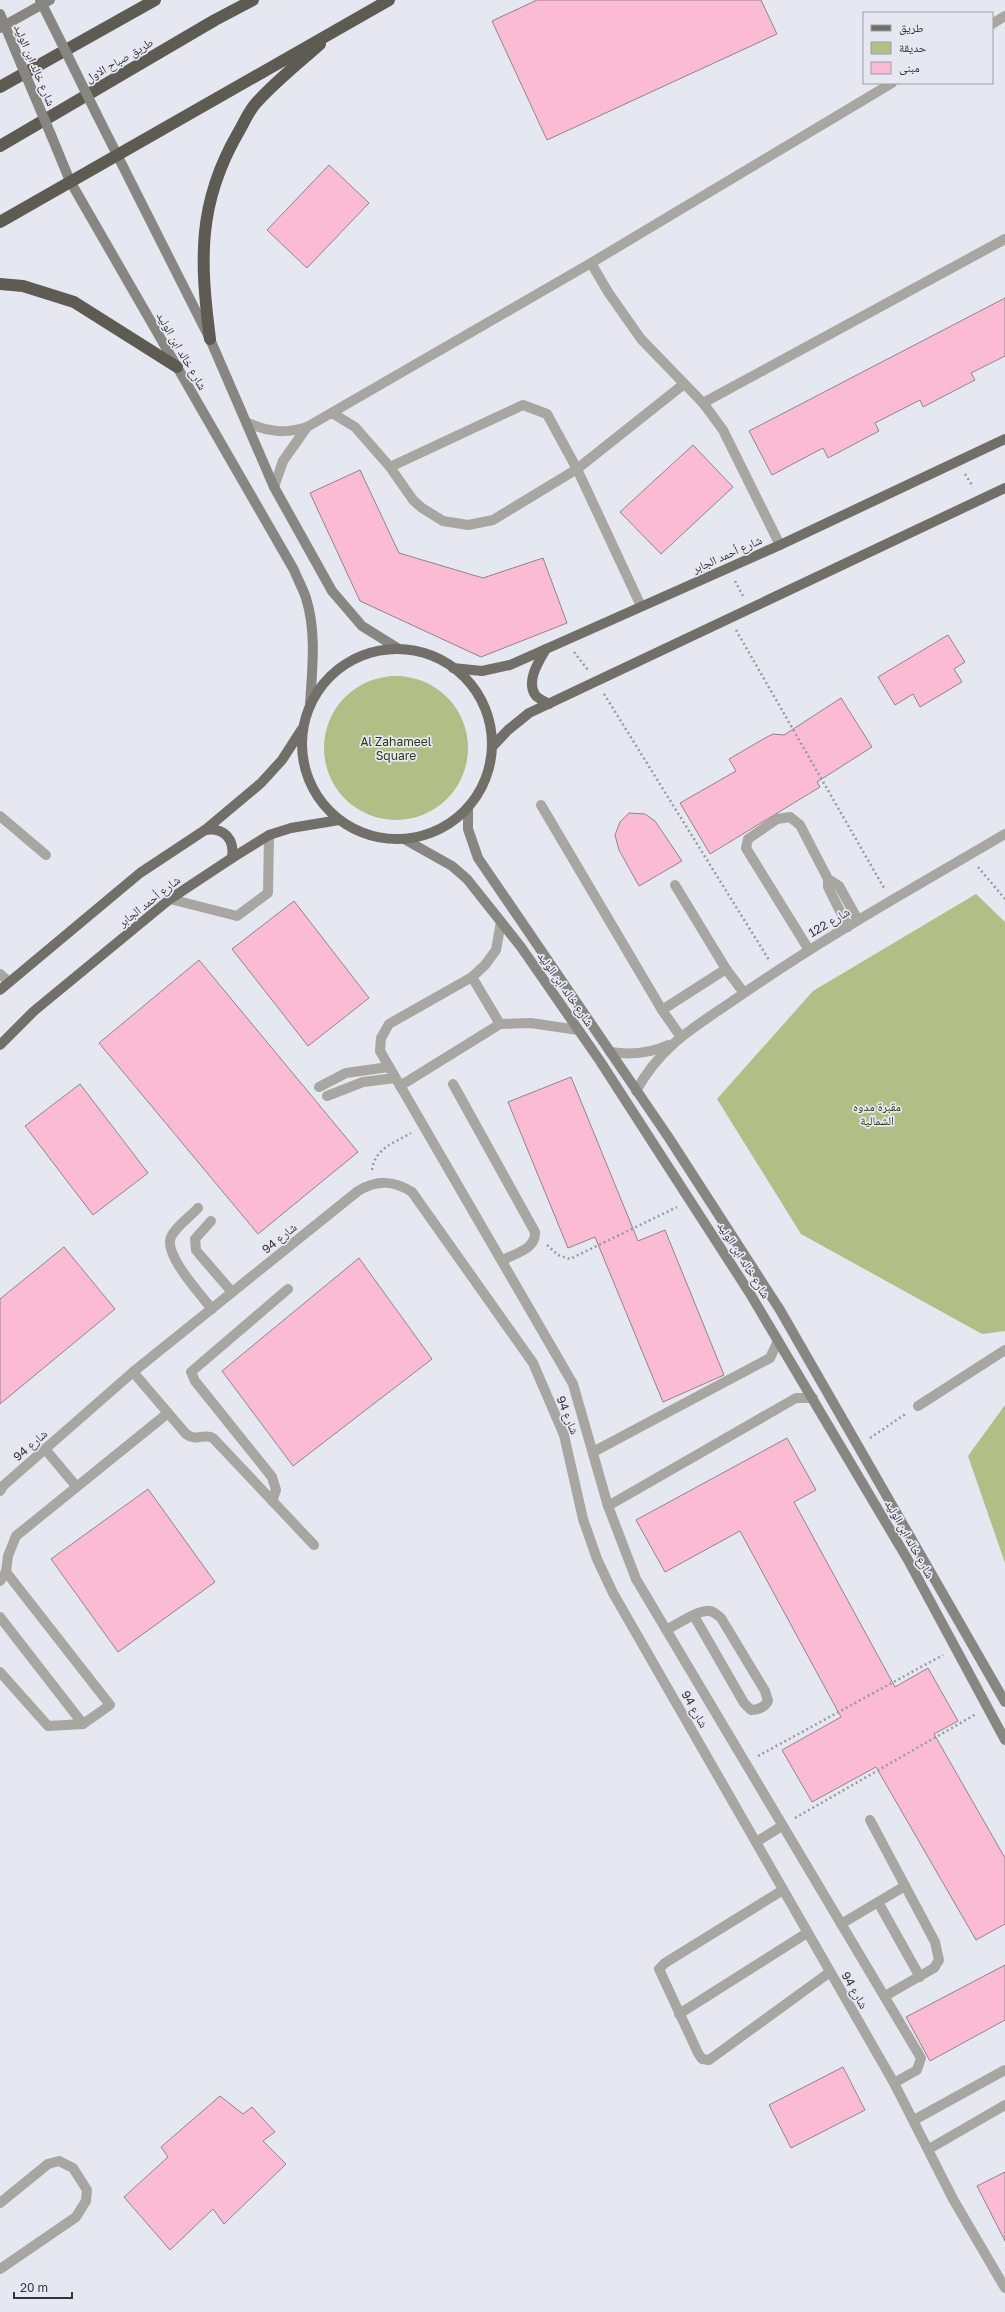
<svg xmlns="http://www.w3.org/2000/svg" width="1005" height="2312" font-family="'Golos Text','Noto Naskh Arabic',sans-serif">
  <style>
    .green { fill: #b1be86 }
    .building { fill: #fbbbd2; stroke: #908589 }
    .lines { fill: none; stroke-linecap: round; stroke-linejoin: round }
    .path { stroke: #999aa2; stroke-width: 2.5; stroke-dasharray: 2 3; stroke-linecap: butt }
    .lane { stroke: #a7a6a1; stroke-width: 10 }
    .street { stroke: #a7a6a1; stroke-width: 10 }
    .secondary { stroke: #888680; stroke-width: 10 }
    .primary { stroke: #716f67; stroke-width: 10 }
    .highway { stroke: #5e5b53; stroke-width: 12 }
    .secondary-bridge { stroke: #888680; stroke-width: 10 }
    .labels { text-anchor: middle; dominant-baseline: central; stroke-width: 3.5; stroke-linejoin: round; paint-order: stroke }
    .street-label { font-size: 12px; fill: #343539; stroke: #e5e7f1 }
    .park-label { font-size: 12px; fill: #343d12; stroke: #e5e7f1 }
  </style>
  <rect width="100%" height="100%" fill="#e5e7f1"/>
  <g class="green">
    <circle cx="396" cy="748" r="72"/>
    <path d="M976 894 1005 922V1331L982 1334 801 1234 717 1099 813 991Z"/>
    <path d="M1005 1405V1563L968 1456Z"/>
  </g>
  <g class="building">
    <path d="M537 0H761L777 34 547 140 492 21Z"/>
    <path d="M329 165 369 203 307 268 267 230Z"/>
    <path d="M1005 298V356L971 373 975 380 923 407 920 400 875 423 879 431 828 458 823 448 772 475 749 431Z"/>
    <path d="M693 445 733 487 661 554 620 512Z"/>
    <path d="M360 470 399 553 483 578 543 558 567 623 481 657 360 601 310 493Z"/>
    <path d="M948 635 965 662 954 669 962 682 920 707 913 694 895 705 878 677Z"/>
    <path d="M841 698 872 747 817 782 820 787 710 854 680 803 736 771 729 759 765 738 773 734 784 735Z"/>
    <path d="M629 813 645 814 655 821 682 861 639 886 619 850 615 835 620 822Z"/>
    <path d="M294 901 369 998 308 1046 232 949Z"/>
    <path d="M199 960 358 1152 258 1234 99 1043Z"/>
    <path d="M571 1077 638 1241 665 1230 724 1375 663 1402 595 1237 568 1248 508 1102Z"/>
    <path d="M80 1084 148 1173 93 1215 25 1126Z"/>
    <path d="M64 1247 115 1309 0 1404V1299Z"/>
    <path d="M359 1258 432 1359 293 1466 222 1371Z"/>
    <path d="M787 1438 816 1490 794 1502 895 1687 928 1668 958 1721 934 1734 1005 1858V1924L976 1940 876 1767 812 1802 782 1750 841 1717 740 1531 665 1572 636 1520Z"/>
    <path d="M148 1489 215 1582 118 1652 51 1559Z"/>
    <path d="M1005 1965V2020L930 2061 906 2017Z"/>
    <path d="M843 2067 865 2110 791 2148 769 2105Z"/>
    <path d="M220 2096 243 2114 252 2107 275 2132 263 2141 286 2164 224 2224 213 2209 170 2250 124 2197 168 2157 161 2147Z"/>
    <path d="M1005 2172V2241L977 2186Z"/>
  </g>
  <g class="lines">
    <g class="path">
      <path d="M965 474 973 487"/>
      <path d="M735 581 743 596"/>
      <path d="M736 630 884 888"/>
      <path d="M574 652 588 670"/>
      <path d="M604 694 769 960"/>
      <path d="M978 867 1005 899"/>
      <path d="M372 1170C375 1148 394 1143 411 1133"/>
      <path d="M547 1245 558 1255 570 1259 677 1207"/>
      <path d="M870 1438 907 1413"/>
      <path d="M758 1756 943 1655"/>
      <path d="M795 1818 976 1714"/>
    </g>
    <g class="lane">
      <path d="M992 24 1005 16"/>
      <path d="M591 263 608 292 641 339 703 403 723 430 780 545"/>
      <path d="M703 403 1005 239"/>
      <path d="M332 413 355 427 390 467 413 500 422 508 443 521 468 525 493 520 577 469 684 384"/>
      <path d="M246 422C267 432 285 434 307 427L591 263 892 83"/>
      <path d="M390 467 523 405 547 414 577 469 641 606"/>
      <path d="M274 487 283 461 307 427"/>
      <path d="M541 805 662 1010 681 1037"/>
      <path d="M0 816 46 855"/>
      <path d="M828 879 839 886 858 920"/>
      <path d="M675 885 726 969 744 993"/>
      <path d="M170 899 237 916 268 893 269 835"/>
      <path d="M501 922 496 950 485 965 472 977 389 1024 381 1038 380 1051 573 1384 608 1506 636 1579 921 2058 917 2070 894 2083"/>
      <path d="M809 950 746 848 748 839 777 819 790 817 800 825 828 879V887L848 927"/>
      <path d="M0 974 9 982"/>
      <path d="M472 977 500 1024"/>
      <path d="M662 1010 726 969"/>
      <path d="M453 1084 535 1232C536 1249 516 1253 503 1260"/>
      <path d="M400 1086 500 1024 531 1023 578 1030"/>
      <path d="M319 1087 346 1073 389 1067"/>
      <path d="M327 1096 363 1082 395 1078"/>
      <path d="M198 1208C190 1217 176 1226 171 1237 163 1254 201 1295 212 1309"/>
      <path d="M211 1221 195 1239 196 1250 200 1255 232 1292"/>
      <path d="M133 1372 186 1434C196 1442 204 1433 213 1438L314 1545"/>
      <path d="M918 1406 1005 1350"/>
      <path d="M45 1449 76 1486"/>
      <path d="M593 1452 770 1358 778 1341"/>
      <path d="M272 1501 276 1490 272 1477 195 1381 191 1372 288 1289"/>
      <path d="M608 1506 796 1398H813"/>
      <path d="M0 1581 6 1572 8 1556 16 1536 168 1413"/>
      <path d="M0 1617 83 1724"/>
      <path d="M666 1630C676 1625 697 1611 707 1611 713 1610 717 1615 721 1618L765 1691 768 1701C764 1708 758 1710 751 1710L744 1703 694 1616"/>
      <path d="M0 1672 48 1726 83 1724 110 1705 6 1572"/>
      <path d="M870 1820 935 1942 939 1960 934 1968 885 1996"/>
      <path d="M756 1842 782 1826"/>
      <path d="M783 1890 665 1963 659 1969 698 2053 702 2059 709 2060 830 1972"/>
      <path d="M878 1902 920 1977"/>
      <path d="M841 1924 905 1886"/>
      <path d="M679 2014 807 1933"/>
      <path d="M0 2203 48 2164 59 2161 73 2168 87 2190 86 2201 76 2217 0 2269"/>
    </g>
    <g class="street">
      <path d="M610 1052C630 1055 649 1054 668 1045"/>
      <path d="M636 1091C662 1044 695 1027 737 998 823 938 915 887 1005 834"/>
      <path d="M0 1491 4 1485 133 1372 358 1191C377 1180 393 1180 412 1192L533 1363 564 1435 583 1519 597 1559 613 1593 894 2083 953 2199 1005 2288"/>
      <path d="M914 2120 1005 2070"/>
      <path d="M929 2149 1005 2105"/>
    </g>
    <g class="secondary">
      <path d="M40 0 61 42"/>
      <path d="M0 14 21 64"/>
      <path d="M0 28 50 0"/>
      <path d="M96 113 210 339 274 487 332 591 362 626 399 649"/>
      <path d="M51 135 70 181 294 570C298 580 303 589 306 598 317 633 312 670 310 705"/>
      <path d="M468 808V829L478 858 669 1138 780 1310 1005 1702"/>
      <path d="M404 839 452 866 467 879 521 947 600 1061 749 1292 908 1560 1005 1740"/>
    </g>
    <g class="primary">
      <path d="M546 649C539 661 525 682 536 696 539 699 546 702 549 704"/>
      <circle cx="397" cy="744" r="95"/>
      <path d="M453 668 482 671 510 665 780 545 1005 439"/>
      <path d="M492 747 508 730 529 713 1005 488"/>
      <path d="M205 830C224 827 235 839 232 858"/>
      <path d="M0 990 140 873 205 830 261 783 282 760 302 729"/>
      <path d="M0 1045 34 1011 170 899 232 858 269 835 291 828 339 820"/>
    </g>
    <g class="highway">
      <path d="M0 87 155 0"/>
      <path d="M0 146 215 20 253 0"/>
      <path d="M0 222 389 0"/>
      <path d="M0 284 23 286 74 302 177 367"/>
      <path d="M210 339C200 261 197 204 238 133 244 123 249 110 257 102 276 81 299 63 320 44"/>
    </g>
    <g class="secondary-bridge">
      <path d="M61 42 96 113"/>
      <path d="M21 64 51 135"/>
    </g>
  </g>
  <g class="labels">
    <g class="street-label">
      <text transform="translate(119 60) rotate(-30)">طريق صباح الاول</text>
      <text transform="translate(35 65) rotate(67)">شارع خالد ابن الوليد</text>
      <text transform="translate(182 351) rotate(60)">شارع خالد ابن الوليد</text>
      <text transform="translate(727 554) rotate(-24)">شارع أحمد الجابر</text>
      <text transform="translate(149 901) rotate(-38)">شارع أحمد الجابر</text>
      <text transform="translate(829 922) rotate(-31)">شارع 122</text>
      <text transform="translate(566 989) rotate(55)">شارع خالد ابن الوليد</text>
      <text transform="translate(279 1238) rotate(-39)">شارع 94</text>
      <text transform="translate(744 1260) rotate(58)">شارع خالد ابن الوليد</text>
      <text transform="translate(568 1415) rotate(68)">شارع 94</text>
      <text transform="translate(30 1445) rotate(-41)">شارع 94</text>
      <text transform="translate(910 1539) rotate(61)">شارع خالد ابن الوليد</text>
      <text transform="translate(695 1709) rotate(60)">شارع 94</text>
      <text transform="translate(855 1990) rotate(60)">شارع 94</text>
    </g>
    <g class="park-label">
      <text x="396" y="741">Al Zahameel<tspan x="396" dy="14">Square</tspan></text>
      <text x="877" y="1106">مقبرة مدوه<tspan x="877" dy="14">الشمالية</tspan></text>
    </g>
  </g>
  <rect x="863" y="12" width="130" height="72" fill="#e5e7f1" stroke="#9ea0a7"/>
  <rect x="871" y="25" width="20" height="6" fill="#716f67" stroke="#9ea0a7"/>
  <text x="899" y="32" font-size="12" fill="#343539">طريق</text>
  <rect x="871" y="42" width="20" height="12" fill="#b1be86" stroke="#9ea0a7"/>
  <text x="899" y="52" font-size="12" fill="#343539">حديقة</text>
  <rect x="871" y="62" width="20" height="12" fill="#fbbbd2" stroke="#9ea0a7"/>
  <text x="899" y="72" font-size="12" fill="#343539">مبنى</text>
  <path d="M14 2292v6h58v-6" fill="none" stroke="#343539" stroke-width="2"/>
  <text x="20" y="2292" font-size="12" fill="#343539" stroke="#e5e7f1" stroke-width="3" paint-order="stroke">20 m</text>
</svg>
